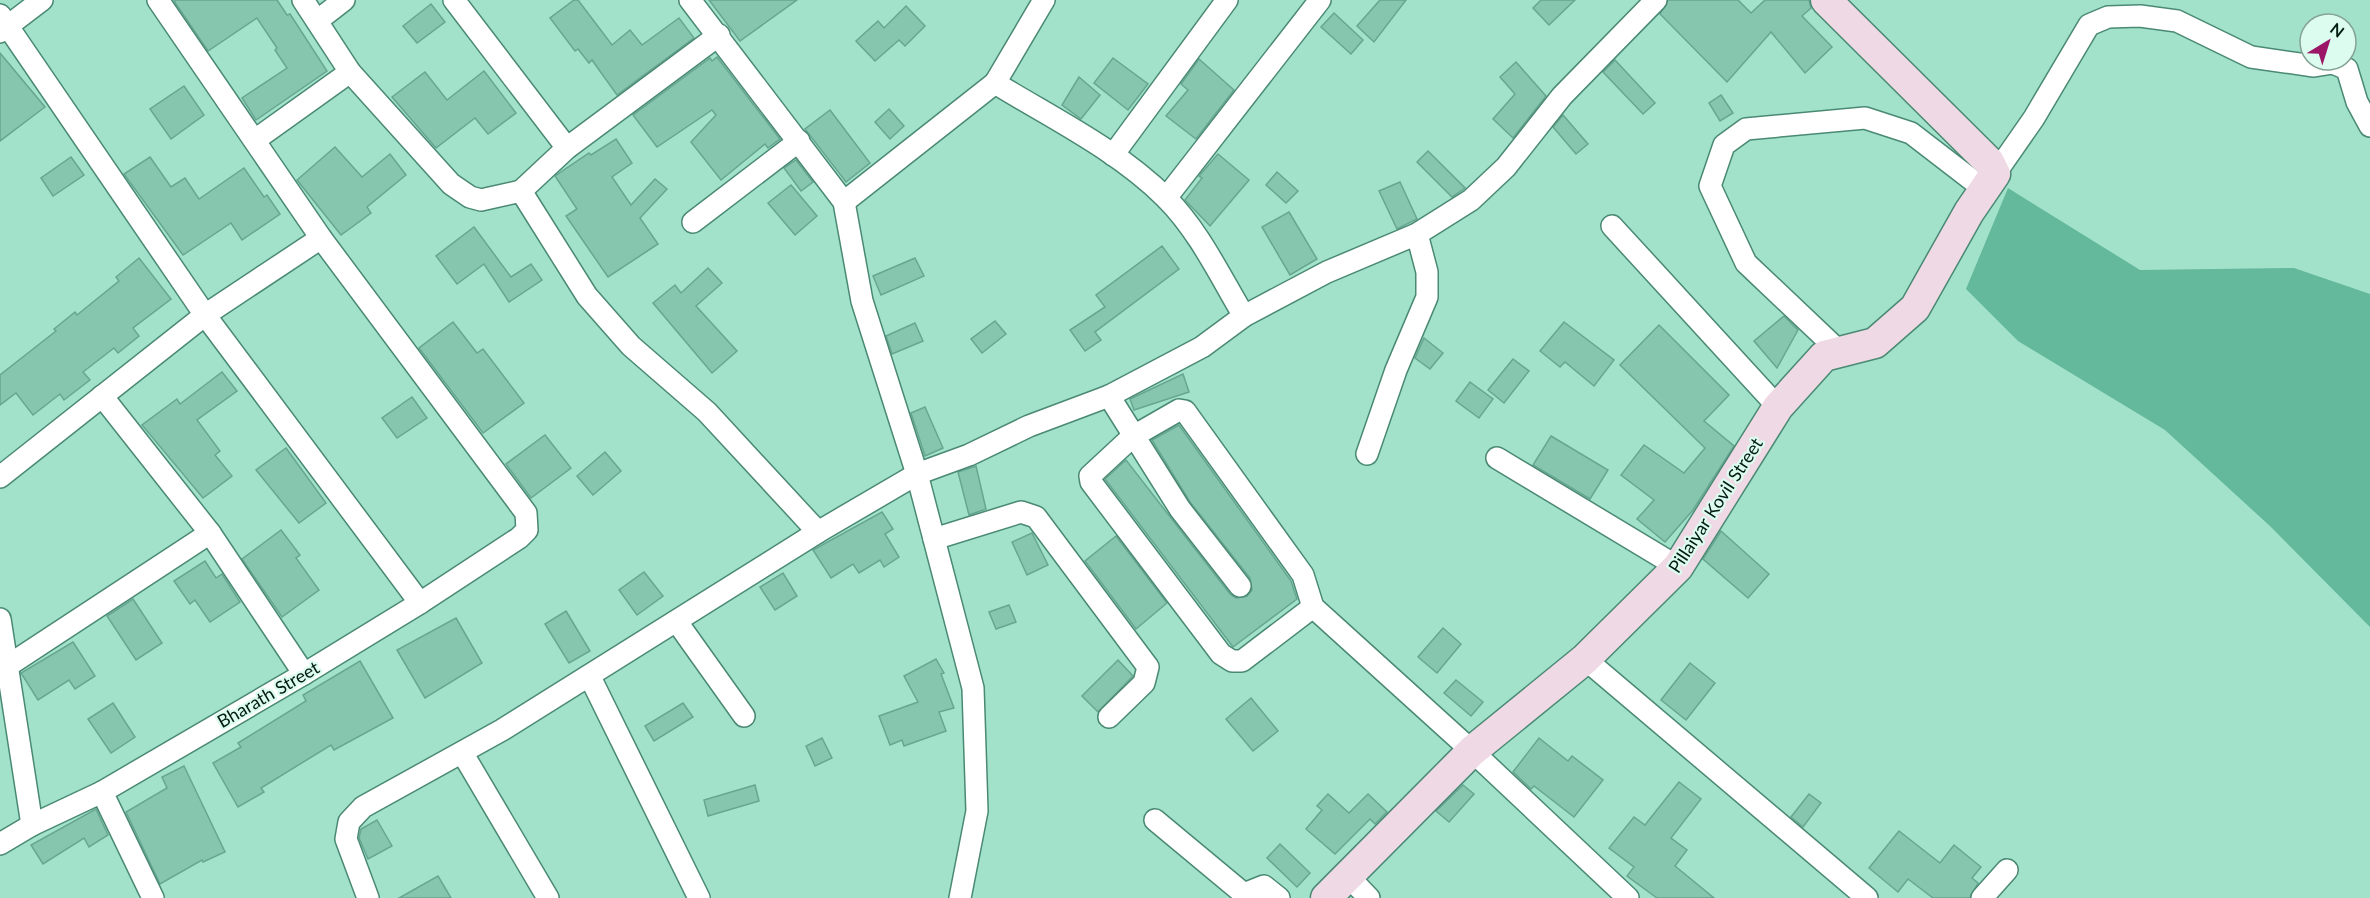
<svg xmlns="http://www.w3.org/2000/svg" width="2370" height="898" font-family="Lato,sans-serif">
  <style>
    .water { fill: #64b89c }
    .building { fill: #86c6af; stroke: #67a690; stroke-width: 1.5 }
    .lines { fill: none; stroke-linecap: round; stroke-linejoin: round }
    .street-casing { stroke: #4a8974; stroke-width: 24 }
    .secondary-casing { stroke: #4a8974; stroke-width: 33 }
    .street { stroke: #fff; stroke-width: 21 }
    .secondary { stroke: #efd9e4; stroke-width: 30 }
    .labels { text-anchor: middle; dominant-baseline: central; stroke-width: 4.5; stroke-linejoin: round; paint-order: stroke }
    .street-label { font-size: 18px; fill: #021b13; stroke: #dcfcef }
  </style>
  <rect width="100%" height="100%" fill="#a2e2cb"/>
  <path class="water" d="M2008 188 2140 270 2294 268 2370 294V627L2271 527 2165 430 2018 341 1966 289Z"/>
  <g class="building">
    <path d="M176 0H277L287 15 290 14 327 71 256 120 242 98 287 68 275 50 277 48 257 18 208 51 174 1Z"/>
    <path d="M574 0H578L612 45 630 30 642 45 679 18 694 38 617 95 592 60 589 63 578 49 575 51 550 18Z"/>
    <path d="M709 0H797L740 41Z"/>
    <path d="M1380 0H1406L1374 42 1357 26Z"/>
    <path d="M1541 0H1575L1549 25 1533 8Z"/>
    <path d="M1668 0H1738L1751 13 1765 0H1809L1811 8 1802 16 1832 47 1805 73 1771 32 1727 82 1660 14Z"/>
    <path d="M431 4 445 22 417 43 403 26Z"/>
    <path d="M906 6 925 26 905 46 899 40 875 61 856 41 878 21 884 28Z"/>
    <path d="M1334 13 1363 40 1351 54 1321 27Z"/>
    <path d="M0 53 45 107 0 141Z"/>
    <path d="M717 57 780 139 768 148 765 144 721 180 691 142 716 115 712 110 657 147 633 115 710 58 712 61Z"/>
    <path d="M1113 58 1148 84 1128 110 1094 83Z"/>
    <path d="M1199 59 1234 90 1196 139 1166 116 1188 90 1181 84Z"/>
    <path d="M1615 60 1655 103 1643 114 1603 72Z"/>
    <path d="M1516 62 1546 96 1513 138 1493 119 1515 94 1500 77Z"/>
    <path d="M484 71 516 113 488 134 475 118 436 148 392 97 425 72 447 100Z"/>
    <path d="M1079 77 1100 95 1081 119 1062 105Z"/>
    <path d="M184 86 204 115 171 139 150 109Z"/>
    <path d="M1721 95 1733 113 1720 121 1709 103Z"/>
    <path d="M889 109 904 126 890 139 875 122Z"/>
    <path d="M830 110 870 163 846 182 805 129Z"/>
    <path d="M1563 115 1588 144 1576 154 1553 127Z"/>
    <path d="M616 139 632 163 612 177 631 205 655 179 667 189 640 218 658 244 608 277 566 216 577 209 555 176 589 153 591 155Z"/>
    <path d="M335 147 362 177 390 154 406 175 367 207 371 213 341 235 297 180Z"/>
    <path d="M1428 151 1465 188 1452 197 1417 162Z"/>
    <path d="M1218 154 1249 180 1210 226 1185 200 1202 178 1199 176Z"/>
    <path d="M71 157 84 175 53 196 41 178Z"/>
    <path d="M150 157 171 187 185 178 199 199 244 168 264 197 267 195 280 214 242 240 231 223 183 255 124 174Z"/>
    <path d="M796 160 813 182 801 191 784 168Z"/>
    <path d="M1277 172 1298 191 1286 203 1266 185Z"/>
    <path d="M1400 182 1417 219 1397 229 1379 191Z"/>
    <path d="M791 185 817 216 795 235 768 203Z"/>
    <path d="M1289 212 1317 259 1290 275 1262 227Z"/>
    <path d="M474 227 511 277 531 264 542 280 509 302 484 264 457 284 436 256Z"/>
    <path d="M1162 246 1179 269 1095 332 1101 340 1085 351 1070 330 1105 307 1096 295Z"/>
    <path d="M139 258 171 299 133 328 139 336 118 353 114 348 83 372 90 380 64 400 60 394 33 415 16 393 0 405V375L56 331 54 329 75 312 77 315 119 281 116 277Z"/>
    <path d="M915 258 924 276 881 295 873 276Z"/>
    <path d="M708 268 722 283 696 306 737 351 712 373 653 303 675 285 681 293Z"/>
    <path d="M1784 316 1798 330 1777 368 1754 341Z"/>
    <path d="M995 321 1006 334 982 353 971 339Z"/>
    <path d="M453 322 477 353 483 349 524 403 483 433 419 348Z"/>
    <path d="M1564 322 1614 360 1594 386 1565 362 1560 367 1540 351Z"/>
    <path d="M915 323 923 341 892 354 886 336Z"/>
    <path d="M1659 325 1729 395 1704 421 1734 446 1693 510 1665 542 1637 519 1654 500 1621 475 1644 445 1684 473 1705 448 1620 365Z"/>
    <path d="M1424 338 1443 353 1430 369 1415 358Z"/>
    <path d="M1513 359 1529 371 1504 403 1488 390Z"/>
    <path d="M222 372 237 391 197 420 220 451 215 455 232 476 203 498 142 425 177 399 180 404Z"/>
    <path d="M1183 374 1189 392 1134 410 1130 399Z"/>
    <path d="M1470 382 1493 399 1479 418 1456 401Z"/>
    <path d="M412 397 427 418 397 438 382 418Z"/>
    <path d="M925 407 943 448 925 456 911 413Z"/>
    <path d="M1179 425 1291 581 1297 599 1233 647 1105 479 1126 460 1230 594 1236 598 1247 596 1252 590 1250 578 1190 502 1152 440Z"/>
    <path d="M545 435 571 468 531 498 506 464Z"/>
    <path d="M1551 436 1608 470 1590 499 1533 465Z"/>
    <path d="M286 448 326 503 299 523 256 470Z"/>
    <path d="M605 452 621 471 593 495 577 476Z"/>
    <path d="M976 466 986 509 969 515 958 472Z"/>
    <path d="M882 512 893 529 885 534 899 557 884 567 880 560 859 573 853 564 831 578 813 550Z"/>
    <path d="M281 530 300 555 296 558 319 590 282 617 242 559Z"/>
    <path d="M1721 531 1769 574 1748 598 1703 559Z"/>
    <path d="M1032 533 1048 565 1027 575 1012 542Z"/>
    <path d="M1116 536 1167 603 1136 629 1085 561Z"/>
    <path d="M205 561 216 578 222 574 240 602 210 622 195 600 190 604 174 581Z"/>
    <path d="M644 572 663 596 637 615 619 590Z"/>
    <path d="M783 573 797 596 775 610 760 587Z"/>
    <path d="M133 599 162 643 136 660 107 616Z"/>
    <path d="M1009 605 1016 622 996 629 989 612Z"/>
    <path d="M566 611 590 651 569 663 545 624Z"/>
    <path d="M456 618 482 663 425 698 397 650Z"/>
    <path d="M1443 628 1461 644 1437 673 1418 657Z"/>
    <path d="M73 642 95 676 75 689 69 680 38 700 21 673Z"/>
    <path d="M936 659 944 673 941 674 954 708 939 712 946 731 904 746 902 740 890 745 879 716 918 702 904 676Z"/>
    <path d="M1118 660 1133 676 1098 712 1082 696Z"/>
    <path d="M360 661 393 718 334 750 331 745 261 788 264 792 238 807 213 763 241 747 238 743 306 701 303 695Z"/>
    <path d="M1690 663 1715 683 1686 720 1661 700Z"/>
    <path d="M1456 680 1483 702 1471 716 1444 693Z"/>
    <path d="M1251 698 1278 731 1253 751 1226 719Z"/>
    <path d="M113 703 135 737 111 753 88 719Z"/>
    <path d="M683 703 693 717 654 741 645 726Z"/>
    <path d="M822 738 832 758 815 766 806 746Z"/>
    <path d="M1539 738 1568 761 1572 756 1603 780 1574 817 1534 786 1531 789 1513 772Z"/>
    <path d="M184 766 225 852 203 862 202 860 160 884 126 812 167 788 162 777Z"/>
    <path d="M1679 782 1701 799 1671 838 1687 850 1675 866 1714 898H1657L1627 876 1634 867 1609 848 1634 817 1645 825Z"/>
    <path d="M755 785 759 801 708 816 704 800Z"/>
    <path d="M1463 785 1474 794 1449 822 1436 811Z"/>
    <path d="M1328 794 1349 813 1368 794 1387 812 1375 824 1370 819 1335 854 1306 829 1322 810 1317 806Z"/>
    <path d="M1809 794 1821 803 1803 827 1791 817Z"/>
    <path d="M96 809 108 835 89 847 84 838 43 864 31 845Z"/>
    <path d="M377 820 392 846 368 859 359 838 361 829Z"/>
    <path d="M1899 831 1940 863 1954 845 1981 867 1972 878 1978 883 1970 898H1933L1908 879 1898 892 1869 868Z"/>
    <path d="M1280 844 1310 873 1297 887 1267 858Z"/>
    <path d="M438 876 451 898H399Z"/>
  </g>
  <g class="lines">
    <g class="street-casing">
      <g id="street">
        <path d="M303 0 350 72 451 184 470 197 481 200 521 191 567 148 719 35"/>
        <path d="M454 0 567 148"/>
        <path d="M690 0 844 202 862 301 917 474 973 688 977 811 960 898"/>
        <path d="M0 15 205 315 420 603"/>
        <path d="M317 21 344 0"/>
        <path d="M0 32 42 0"/>
        <path d="M995 83 1044 0"/>
        <path d="M255 140 350 72"/>
        <path d="M1113 155 1227 0"/>
        <path d="M1995 174 2034 118 2089 25 2108 17 2140 16 2177 21 2251 57 2314 66 2333 63 2347 69 2357 102 2370 126"/>
        <path d="M521 191 587 296 631 346 707 412 818 532"/>
        <path d="M1166 198 1320 0"/>
        <path d="M844 202 995 83C1052 118 1118 150 1166 198 1199 231 1220 276 1244 316"/>
        <path d="M693 222 799 141"/>
        <path d="M1612 226 1778 407"/>
        <path d="M1840 352 1746 263 1710 186 1724 145 1746 129 1865 118 1911 133 1985 190"/>
        <path d="M102 396 210 533 304 674"/>
        <path d="M1109 396 1180 509 1240 586"/>
        <path d="M1367 454 1396 370 1427 297V272L1417 234"/>
        <path d="M1497 458 1678 567"/>
        <path d="M0 477 205 315 321 238"/>
        <path d="M934 539 1021 512 1036 517 1148 667 1144 683 1109 717"/>
        <path d="M1313 607 1303 575 1185 411 1179 410 1132 437 1090 476 1091 482 1221 654 1232 661H1242L1313 607 1472 751 1628 898"/>
        <path d="M0 619 32 825"/>
        <path d="M677 622 744 716"/>
        <path d="M1585 659 1867 898"/>
        <path d="M9 665 210 533"/>
        <path d="M590 677 699 898"/>
        <path d="M463 754 548 898"/>
        <path d="M102 792 153 898"/>
        <path d="M1155 820 1244 894 1264 886 1279 898"/>
        <path d="M0 844 32 825 102 792 304 674 420 603 519 538 527 530 526 513 321 238 158 0"/>
        <path d="M1348 876 1369 898"/>
        <path d="M368 898 346 839 349 822 363 807 502 730 818 532 917 474 969 455 1029 426 1109 396 1202 347 1244 316 1327 272 1417 234 1471 200 1506 167 1562 96 1656 0"/>
        <path d="M1982 898 2007 870"/>
      </g>
    </g>
    <g class="secondary-casing">
      <path id="secondary" d="M1326 898 1472 751 1585 659 1678 567 1778 407 1824 356 1875 343 1915 308 1969 212 1995 174 1989 162 1826 0"/>
    </g>
    <use href="#street" class="street"/>
    <use href="#secondary" class="secondary"/>
  </g>
  <g class="labels">
    <g class="street-label">
      <text transform="translate(1715 505) rotate(-57)">Pillaiyar Kovil Street</text>
      <text transform="translate(268 694) rotate(-30)">Bharath Street</text>
    </g>
  </g>
  <g transform="translate(2328 42) rotate(38)"><circle r="28" fill="#dcfcef" stroke="#85a297" stroke-width="1.5"/>
  <path d="M0-4.5L10 22L0 15L-10 22Z" fill="#9c1667"/>
  <text y="-9" font-size="16" font-weight="bold" text-anchor="middle" fill="#021b13">N</text>
  </g>
</svg>
